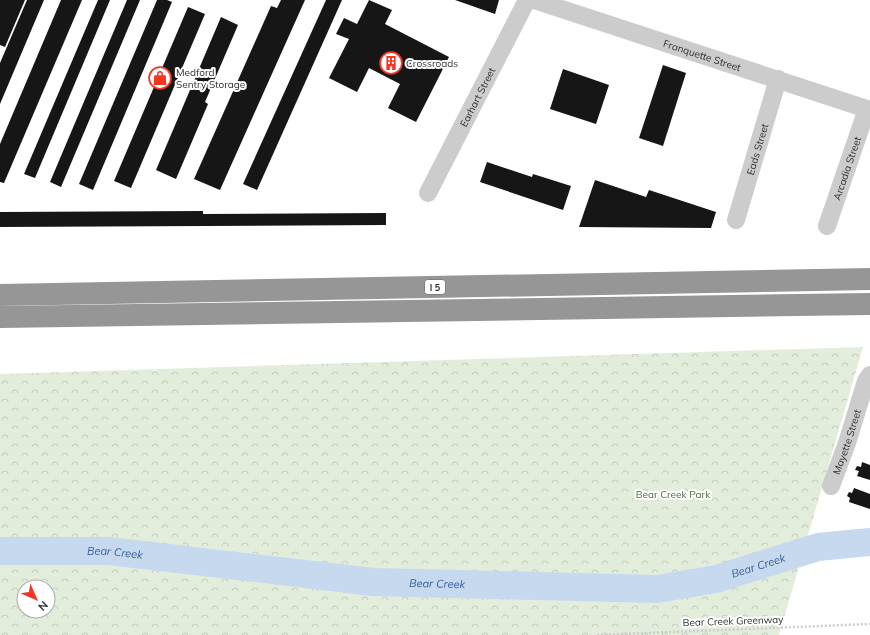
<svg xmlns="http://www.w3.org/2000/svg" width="870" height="635" font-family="Mulish,sans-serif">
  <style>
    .park { fill: url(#park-crowns); fill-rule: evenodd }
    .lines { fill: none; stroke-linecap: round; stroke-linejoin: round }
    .river { stroke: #c6d9ef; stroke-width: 28 }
    .building { fill: #161616 }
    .path { stroke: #ccc; stroke-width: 2.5; stroke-dasharray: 2 2; stroke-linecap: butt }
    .minor { stroke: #ccc; stroke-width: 18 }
    .motorway { stroke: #969696; stroke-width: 22 }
    .labels { text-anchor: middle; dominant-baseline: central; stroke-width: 4; stroke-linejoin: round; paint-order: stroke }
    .shield { fill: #fff; stroke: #6d6d6d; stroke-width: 1 }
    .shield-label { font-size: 9px; font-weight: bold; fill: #2f2f2f }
    .street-label { font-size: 10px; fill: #2f2f2f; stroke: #fff }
    .poi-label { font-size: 10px; fill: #2f2f2f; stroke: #fff; text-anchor: start }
    .park-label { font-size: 10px; fill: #496f38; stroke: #fff }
    .water-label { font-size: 11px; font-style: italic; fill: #366398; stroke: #fff }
  </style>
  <defs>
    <pattern id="park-crowns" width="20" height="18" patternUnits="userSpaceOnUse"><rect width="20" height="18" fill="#e3eddc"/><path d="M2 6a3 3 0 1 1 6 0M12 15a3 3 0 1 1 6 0" fill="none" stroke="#c3ccbd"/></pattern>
  </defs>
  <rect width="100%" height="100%" fill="#fff"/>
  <path class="park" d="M863 347 779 635H0V374ZM24 587H48V611H24Z"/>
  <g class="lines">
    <path class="river" id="s1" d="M0 551H109L373 582 657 589 716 579 818 547 870 542"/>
  </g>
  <g class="building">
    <path d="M0 0H25L5 47 0 45Z"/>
    <path d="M27 0H44L0 104V63Z"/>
    <path d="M61 0H82L4 183 0 182V144Z"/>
    <path d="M98 0H110L35 178 24 174Z"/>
    <path d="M127 0H140L61 187 50 182Z"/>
    <path d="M157 0H167L172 2 93 190 79 184Z"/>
    <path d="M281 0H305L220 190 194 179 271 6 277 8Z"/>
    <path d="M326 0H342L257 190 243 184Z"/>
    <path d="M369 0 392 10 385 24 449 57 416 122 388 108 400 84 369 68 357 92 329 78 349 39 336 34 344 18 357 24Z"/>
    <path d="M455 0H499L495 14Z"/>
    <path d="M188 7 205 14 131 188 114 181Z"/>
    <path d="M221 17 238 25 205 102 208 104 176 179 156 170Z"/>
    <path d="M663 65 686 73 663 146 639 138Z"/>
    <path d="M563 69 609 85 596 124 550 109Z"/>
    <path d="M487 162 532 177 533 174 571 186 563 210 480 182Z"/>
    <path d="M595 180 646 197 649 190 716 212 711 228 579 227Z"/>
    <path d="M203 211V214L386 213V225L0 227V212Z"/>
    <path d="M862 462 870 465V480L857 476 859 471 855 470 857 466 861 467Z"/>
    <path d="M854 488 870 494V509L849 502 850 498 847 496 849 492 852 493Z"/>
  </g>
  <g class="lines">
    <path class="path" d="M597 635 870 624"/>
    <g class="minor">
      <path id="s2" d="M534 0 870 110"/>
      <path id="s3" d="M428 193 527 0"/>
      <path id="s4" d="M736 220 778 79"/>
      <path id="s5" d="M827 226 867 109"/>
      <path id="s6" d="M831 486 847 443 866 381 870 375"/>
    </g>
    <g class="motorway">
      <path d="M0 295 870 279"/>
      <path d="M0 317 870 304"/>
    </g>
  </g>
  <defs>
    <g id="building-ring" transform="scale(1.15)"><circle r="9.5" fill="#fff" stroke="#f43524" stroke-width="1.5"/><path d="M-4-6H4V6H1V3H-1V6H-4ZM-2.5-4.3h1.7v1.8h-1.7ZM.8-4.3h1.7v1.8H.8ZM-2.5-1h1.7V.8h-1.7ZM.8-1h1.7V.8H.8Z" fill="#f43524"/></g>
    <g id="shop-ring" transform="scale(1.15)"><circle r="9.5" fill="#fff" stroke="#f43524" stroke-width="1.5"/><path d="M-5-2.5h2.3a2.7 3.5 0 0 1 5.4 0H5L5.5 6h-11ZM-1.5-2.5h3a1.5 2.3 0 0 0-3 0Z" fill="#f43524"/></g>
  </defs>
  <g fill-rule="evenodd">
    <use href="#building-ring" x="391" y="63"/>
    <use href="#shop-ring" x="160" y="78"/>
  </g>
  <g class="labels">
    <rect class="shield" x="425" y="280" width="20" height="14" rx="3"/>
    <g class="shield-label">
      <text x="435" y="287">I 5</text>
    </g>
    <g class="street-label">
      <text stroke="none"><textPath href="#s2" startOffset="177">Franquette Street</textPath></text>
      <text stroke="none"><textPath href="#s3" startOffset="108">Earhart Street</textPath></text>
      <text stroke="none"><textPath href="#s4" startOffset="74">Eads Street</textPath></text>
      <text stroke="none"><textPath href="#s5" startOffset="61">Arcadia Street</textPath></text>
      <text stroke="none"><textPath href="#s6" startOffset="47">Mayette Street</textPath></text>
      <text transform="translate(733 621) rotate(-2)">Bear Creek Greenway</text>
    </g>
    <g class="poi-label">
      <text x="406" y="63">Crossroads</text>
      <text x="176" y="72">Medford<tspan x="176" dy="12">Sentry Storage</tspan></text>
    </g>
    <g class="park-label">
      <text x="673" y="494">Bear Creek Park</text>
    </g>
    <g class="water-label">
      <text stroke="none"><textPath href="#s1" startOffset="115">Bear Creek</textPath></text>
      <text stroke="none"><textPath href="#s1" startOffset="763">Bear Creek</textPath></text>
      <text stroke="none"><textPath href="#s1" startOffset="439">Bear Creek</textPath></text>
    </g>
  </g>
  <g transform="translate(36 599) rotate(135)"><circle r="19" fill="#ffffff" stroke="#acacac"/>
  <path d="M0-3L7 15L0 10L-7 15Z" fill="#f43524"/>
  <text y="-6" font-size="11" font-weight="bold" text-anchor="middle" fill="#2f2f2f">N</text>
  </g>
</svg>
